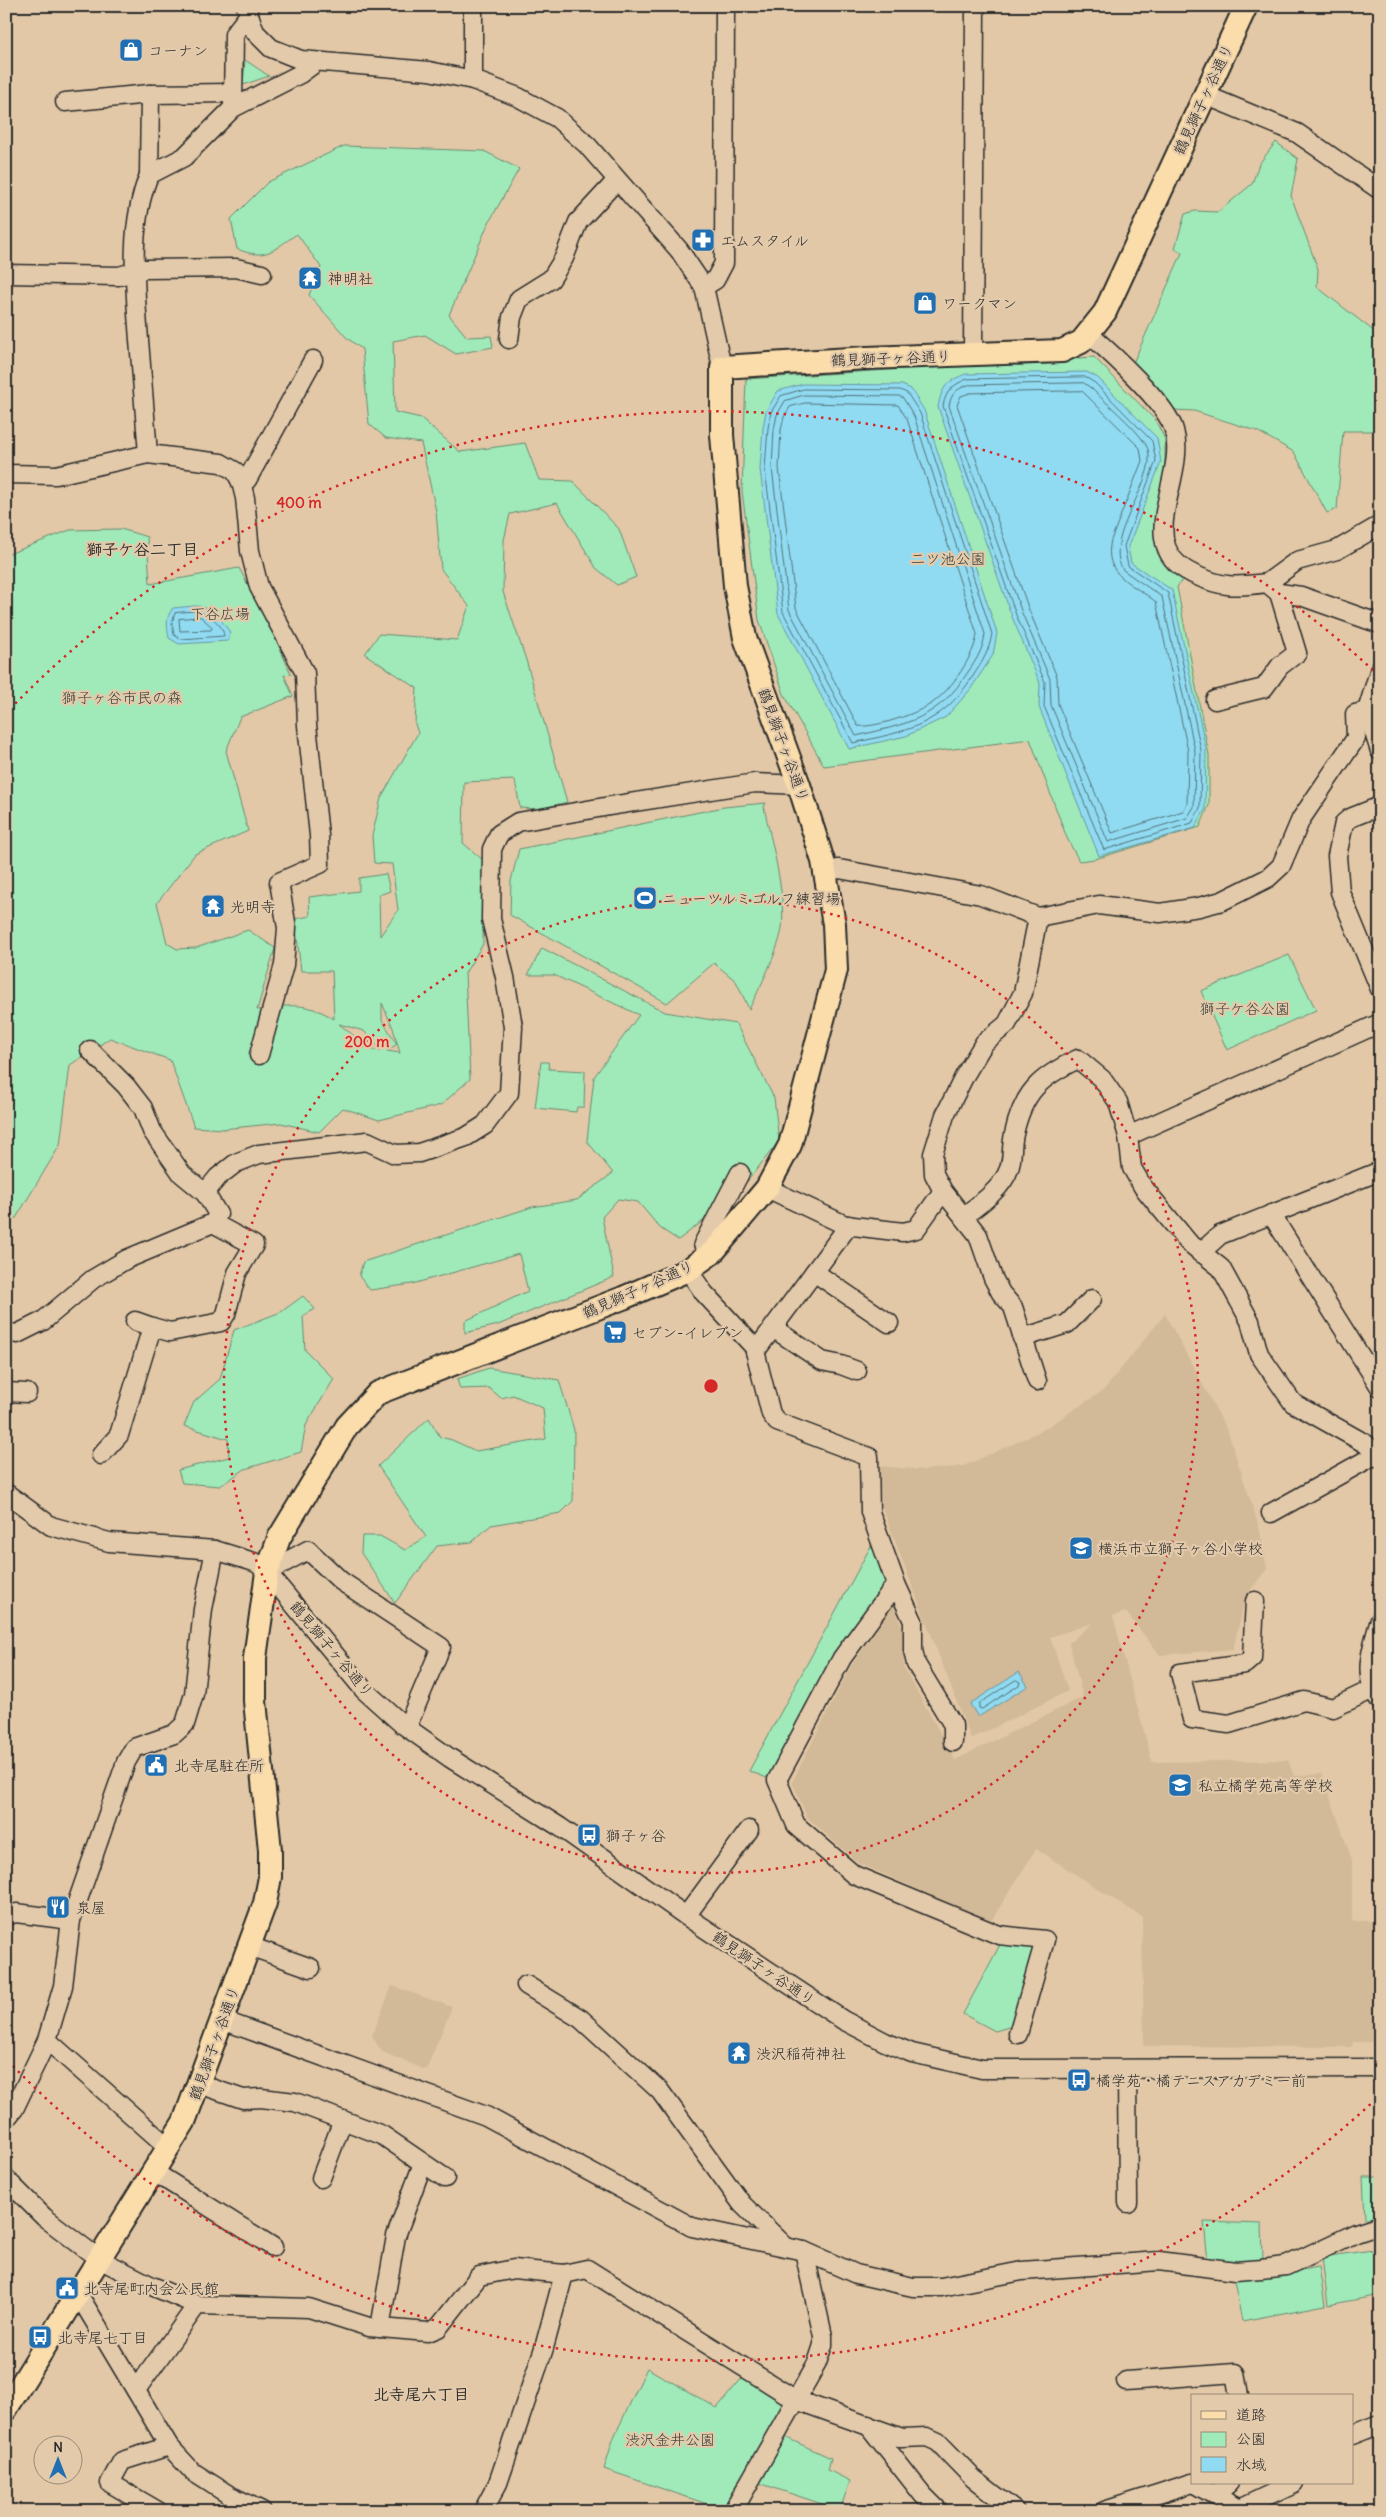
<svg xmlns="http://www.w3.org/2000/svg" width="1386" height="2517" font-family="Delius,'Klee One',sans-serif">
  <style>
    .built { fill: #d2b997 }
    .green { fill: #a0eab9; stroke: #668a72; fill-rule: evenodd }
    .water { fill: #90dbf1; stroke: #6895a2 }
    .lines { fill: none; stroke-linecap: round; stroke-linejoin: round }
    .shore { stroke: #53717a; stroke-width: 1 }
    .minor-casing { stroke: #2b2b2b; stroke-width: 21 }
    .major-casing { stroke: #2b2b2b; stroke-width: 26 }
    .minor { stroke: #e3caab; stroke-width: 18 }
    .major { stroke: #fbddab; stroke-width: 22 }
    .ring { fill: none; stroke: #d62828; stroke-width: 2.5; stroke-dasharray: 2.5 5 }
    .labels { text-anchor: middle; dominant-baseline: central; stroke-width: 4.5; stroke-linejoin: round; paint-order: stroke }
    .poi-label { font-size: 15px; fill: #2b2b2b; stroke: #e3caab; text-anchor: start }
    .street-label { font-size: 15px; fill: #2b2b2b; stroke: #e3caab }
    .park-label { font-size: 15px; fill: #373e39; stroke: #e3caab }
    .neighbourhood-label { font-size: 16px; font-weight: bold; fill: #2b2b2b; stroke: #e3caab }
    .centre { fill: #d62828; stroke: #e3caab; stroke-width: 2.5 }
    .ring-label { font-size: 15px; text-anchor: middle; font-weight: bold; fill: #d62828; stroke: #e3caab; stroke-width: 4.5; stroke-linejoin: round; paint-order: stroke }
  </style>
  <rect width="100%" height="100%" fill="#e2c8a6"/>
  <filter id="ink" filterUnits="userSpaceOnUse"><feTurbulence type="fractalNoise" baseFrequency=".02" numOctaves="2"/><feDisplacementMap in="SourceGraphic" scale="10" xChannelSelector="R" yChannelSelector="G"/><feConvolveMatrix kernelMatrix="1 2 1 2 8 2 1 2 1" color-interpolation-filters="sRGB"/></filter>
  <g filter="url(#ink)">
    <g class="built">
      <path d="M1165 1314 1228 1432 1259 1527 1267 1569 1246 1595 1233 1649 1160 1655 1126 1612 1113 1616 1152 1762 1288 1760 1294 1776 1322 1774 1352 1860V1921H1380V2042H1353L1352 2047 1144 2046 1142 1917 1036 1849 991 1921 858 1863 807 1817 792 1782 851 1666 894 1605 902 1627 904 1668 955 1760 1083 1697 1069 1643 1093 1623 1050 1637 1068 1691 971 1739 882 1507 879 1466 925 1470 964 1466 1043 1430 1104 1390Z"/>
      <path d="M392 1986 452 2007 426 2070 382 2052 372 2036Z"/>
    </g>
    <g class="green">
      <path d="M245 60 269 76 243 85Z"/>
      <path d="M1276 142 1298 159 1291 196 1318 269 1317 287 1380 336V431H1343L1337 509 1327 513 1294 452 1257 431 1194 411 1175 410 1133 363 1182 253 1175 248 1185 214 1195 211 1218 212 1252 184 1259 164Z"/>
      <path d="M344 146 484 151 519 169 488 224 449 315 467 337 491 336 493 347 456 354 425 335 393 341 395 412 421 418 460 452 525 443 539 480 573 481 619 529 636 577 617 585 596 568 557 503 510 514 504 540 503 592 526 660 567 802 539 809 520 808 515 780 464 782 463 843 483 860V944L465 973 470 1079 441 1105 379 1120 343 1108 319 1132 281 1123 222 1129 194 1127 170 1060 110 1038 70 1065 60 1145 16 1218 6 1220V555L70 530 121 529 147 537 150 584 239 568 271 628 291 674 284 675 293 696 240 717 226 751 248 831 195 854 157 903 167 943 177 949 196 948 248 930 275 948 257 1010C289 1005 306 1001 334 1019L332 971H301L295 919 310 916 309 897 359 891V878L386 874 390 891 379 895 380 936 398 910 392 864 374 863 372 836 381 798 418 733 415 724 417 688 365 654 379 634 457 640 469 606 441 569 436 511 421 443 386 438 369 424 362 349 347 338 309 295 321 267 297 234C272 250 267 261 237 249L231 219 268 182ZM382 1003 393 1028 400 1053 387 1051 397 1044 382 1020ZM339 1024 364 1031 381 1050H372Z"/>
      <path d="M1094 357 1155 420 1165 439V479L1156 513 1154 537 1173 573 1183 579 1177 587 1209 755V805L1200 827 1095 859 1079 861 1067 838 1030 739 824 766 784 694 759 620 742 491 746 379Z"/>
      <path d="M766 803 764 807C771 841 786 893 782 928 779 949 759 990 749 1009L736 981 714 963 667 1003 510 915 511 881 519 849 724 807Z"/>
      <path d="M542 948 665 1012 736 1024 774 1098 779 1141 734 1198 678 1240 660 1228 638 1202 618 1199 602 1217 614 1277 498 1325 465 1333V1321L528 1291 519 1254 412 1284 370 1290 359 1276 363 1262 532 1207 577 1200 613 1173 587 1141 594 1077 639 1015 554 975H528Z"/>
      <path d="M1289 955 1316 1010 1227 1050 1201 991Z"/>
      <path d="M541 1062H548L549 1069 585 1071 584 1107H577L576 1112 535 1108Z"/>
      <path d="M303 1296 315 1309 303 1316 305 1350 334 1379 306 1425 301 1452 245 1469 220 1486 182 1483 178 1470 229 1457 228 1439 184 1426 194 1402 220 1379 234 1330 281 1312Z"/>
      <path d="M489 1368 559 1380 574 1430 573 1501 561 1513 491 1525 472 1542 437 1546 395 1603 361 1553 362 1536H380L405 1550 426 1537 378 1466 429 1418 440 1437 452 1440 476 1451 546 1439 543 1408 513 1395 501 1398 489 1388 460 1389 457 1379Z"/>
      <path d="M872 1544 887 1583 844 1642 767 1778 749 1771Z"/>
      <path d="M1002 1941 1036 1945 1012 2026 995 2031 963 2014Z"/>
      <path d="M1363 2177H1380V2218H1365Z"/>
      <path d="M1204 2222 1262 2224 1263 2262H1208Z"/>
      <path d="M1380 2249V2295L1328 2305 1322 2257Z"/>
      <path d="M1319 2267 1325 2305 1242 2321 1234 2281Z"/>
      <path d="M647 2368 717 2408 743 2377 784 2402 769 2430 831 2458 828 2470 850 2481 840 2510 741 2477 722 2509 604 2469 614 2437Z"/>
    </g>
    <g class="water">
      <path d="M1087 372 1098 378 1157 438 1161 462 1128 547 1131 563 1172 590 1206 749 1205 810 1195 828 1099 856 1039 707 1040 683 1012 617 938 407C942 386 947 381 966 374Z"/>
      <path d="M803 384 902 385 911 389 924 410 997 633 993 655 970 690 946 717 906 736 849 749 778 614 760 469 763 428 766 411 778 391Z"/>
      <path d="M195 606C211 607 222 619 230 633L228 641 179 644 169 638C167 626 165 618 173 608Z"/>
      <path d="M1019 1672 1028 1686 978 1717 970 1704Z"/>
    </g>
    <g class="lines">
      <g class="shore">
        <path d="M1085 377 1095 383 1152 441 1156 461 1124 546 1128 566 1168 593 1201 750 1200 808 1192 823 1104 850 1044 706 1045 682 1016 615 943 406C946 390 953 385 967 379Z"/>
        <path d="M1084 383 1091 388C1107 404 1133 425 1145 443 1166 473 1100 535 1123 570L1162 597 1195 751 1194 807 1187 818 1108 842 1051 705 1050 679 1022 613 949 406C951 393 957 389 968 385Z"/>
        <path d="M804 389 900 390 907 393 920 413 992 634C989 651 983 661 973 676 941 726 907 731 853 743L783 612 765 469 768 428 771 412 781 396Z"/>
        <path d="M1082 391 1140 448 1142 461 1111 540C1102 576 1134 584 1156 602L1188 751 1187 804 1183 811 1112 833 1058 704 1057 677 1029 610 957 405 961 396 970 393Z"/>
        <path d="M804 395 899 396 903 398 914 416 985 634C983 649 977 659 968 672 938 719 907 724 856 736L789 610 772 468 774 429 777 415 785 401Z"/>
        <path d="M805 403 898 405 907 419 977 634C975 655 951 689 935 701 920 713 876 728 858 726L796 608 779 468 781 430 784 417 790 407Z"/>
        <path d="M195 611C206 612 223 623 224 636L181 639 174 635 172 623 175 613Z"/>
        <path d="M201 617 212 627 211 630 180 631 179 619Z"/>
        <path d="M1016 1680 1020 1682 1019 1685 982 1709 979 1708V1704Z"/>
      </g>
      <g class="minor-casing">
        <g id="minor">
          <path d="M246 6 255 32 271 48 301 60 429 71 473 80 518 97 557 118 587 145 679 250 704 287 722 367"/>
          <path d="M473 80V6"/>
          <path d="M1205 95 1297 133 1380 190"/>
          <path d="M65 102 150 94 232 93"/>
          <path d="M233 105 234 34 248 16"/>
          <path d="M149 175 150 94"/>
          <path d="M6 274 119 276 144 269 236 268 262 274"/>
          <path d="M704 287 715 280 724 263 725 6"/>
          <path d="M1089 334C1111 353 1167 404 1174 430 1188 478 1131 545 1193 574 1222 588 1235 587 1267 583L1279 593 1301 596 1380 624"/>
          <path d="M509 339 512 317 519 299 551 279 564 258 578 222 617 180"/>
          <path d="M973 355 975 6"/>
          <path d="M148 454C145 416 142 378 139 340 135 285 128 227 149 175L184 157 233 108 300 74 315 63"/>
          <path d="M6 474 56 475 148 454 221 463 235 471 241 482 245 498 250 551 259 587 305 673 307 725 319 835 320 864 279 882 287 928 284 965 259 1055"/>
          <path d="M241 482 247 480 313 360"/>
          <path d="M1267 583 1297 561 1337 550 1380 525"/>
          <path d="M1380 668 1367 711 1380 751"/>
          <path d="M1215 700 1264 688 1280 666 1297 653 1279 593"/>
          <path d="M1380 806 1350 818 1344 823 1337 856 1340 892 1380 989"/>
          <path d="M826 871 839 869 981 895 1038 917 1099 905 1160 913 1199 907 1222 901 1268 878 1281 866 1301 819 1356 738 1355 714 1367 711"/>
          <path d="M90 1050 126 1086 143 1108 152 1131 182 1174 205 1193"/>
          <path d="M1128 1136 1380 1023"/>
          <path d="M767 1188 845 1225 903 1232 916 1229 943 1191"/>
          <path d="M1271 1214 1380 1387"/>
          <path d="M964 1216C980 1204 1002 1189 1009 1169 1013 1158 1011 1146 1014 1134 1023 1092 1040 1077 1078 1059L1102 1079 1118 1102 1128 1136 1132 1168 1143 1187 1188 1242 1221 1268 1250 1321 1259 1354 1293 1403 1366 1444 1380 1458"/>
          <path d="M713 1252 703 1244 740 1173"/>
          <path d="M1200 1253 1220 1235 1380 1171"/>
          <path d="M688 1270 704 1293 754 1347 771 1414 777 1422 869 1457 870 1512 896 1584 842 1658 777 1780 796 1825 854 1875 999 1935 1045 1940 1018 2034"/>
          <path d="M814 1272 889 1323"/>
          <path d="M135 1321 152 1327"/>
          <path d="M773 1328 822 1361 841 1365 857 1371"/>
          <path d="M6 1332 17 1334 43 1321 93 1279 127 1259 213 1223 218 1214 205 1193 218 1177 236 1163 259 1154 367 1141 395 1154 419 1153 466 1137 485 1125 509 1093 513 1027 505 977 491 919 492 849 499 834 518 822 610 806 755 783 799 785"/>
          <path d="M1022 1338 1067 1324 1092 1299"/>
          <path d="M755 1352 849 1225"/>
          <path d="M1037 1381 1013 1307 1001 1293 993 1278 978 1235 943 1191 934 1174 933 1154 945 1115 965 1075 984 1043 1007 1024 1023 993 1038 917"/>
          <path d="M6 1392 27 1393"/>
          <path d="M101 1455 119 1435 152 1327 170 1332 221 1322 226 1314 237 1273 254 1245 213 1223"/>
          <path d="M6 1493 51 1526 109 1542 215 1550 257 1563 267 1572 364 1690 402 1724 450 1758 560 1827 686 1916 843 2020 885 2042 912 2053 982 2069 1380 2068"/>
          <path d="M1271 1513 1377 1454"/>
          <path d="M267 1572 308 1550 341 1581 441 1647 407 1727"/>
          <path d="M896 1584 913 1621V1650L916 1664 953 1725V1742"/>
          <path d="M1255 1601 1252 1658 1245 1664 1180 1673 1192 1719 1229 1724 1304 1701 1333 1708 1371 1690"/>
          <path d="M1380 1620C1372 1647 1361 1677 1380 1701"/>
          <path d="M6 1916 16 1913 71 1920"/>
          <path d="M686 1916 749 1830"/>
          <path d="M249 1946 311 1968"/>
          <path d="M526 1985 581 2019 660 2091 742 2204 785 2246"/>
          <path d="M222 2020 486 2116 692 2227 804 2251 856 2274 913 2287H941L1022 2271 1159 2261 1235 2271 1261 2269 1286 2266 1356 2233 1380 2225"/>
          <path d="M47 2040 169 2148"/>
          <path d="M1127 2070 1128 2203"/>
          <path d="M199 2084 243 2099 261 2098 295 2102 382 2135 445 2178"/>
          <path d="M6 2119 14 2109 47 2040 63 1986 71 1920 126 1762 134 1748 174 1734 185 1724 194 1694 203 1609 215 1550"/>
          <path d="M154 2172 273 2247"/>
          <path d="M321 2178 343 2120"/>
          <path d="M6 2179 44 2217 99 2259 152 2286 197 2305 309 2308 369 2327 428 2332 438 2328 479 2276 514 2269 564 2274 587 2269 796 2400 902 2438 927 2437 938 2442 973 2478 1015 2511"/>
          <path d="M77 2292 169 2446 193 2472 229 2495 262 2511"/>
          <path d="M380 2328 396 2236 423 2163"/>
          <path d="M1126 2381 1235 2373 1239 2396"/>
          <path d="M136 2390 197 2305"/>
          <path d="M868 2425 923 2495 939 2511"/>
          <path d="M1352 2435 1380 2424"/>
          <path d="M1193 2483 1239 2509 1294 2483"/>
          <path d="M1215 2495 1229 2483"/>
          <path d="M158 2511 110 2483 122 2461 169 2446"/>
          <path d="M483 2511 498 2483 544 2348 564 2274"/>
          <path d="M733 2511 817 2363 823 2345V2336L804 2251"/>
          <path d="M1104 2511 1192 2483"/>
        </g>
      </g>
      <g class="major-casing">
        <path id="major" d="M6 2409 184 2122 265 1903 270 1877V1850L255 1701V1658L267 1572 279 1538 347 1426 378 1393 623 1298 688 1270 713 1252 767 1188 790 1145 836 970 834 924 823 861 799 785 745 638 735 586 722 435V367L867 358 1062 351 1081 342 1105 312 1246 6"/>
      </g>
      <use href="#minor" class="minor"/>
      <use href="#major" class="major"/>
    </g>
  </g>
  <g class="ring">
    <circle cx="711" cy="1386" r="487"/>
    <path d="M1376 2099A975 975 0 0 1 10 2063M10 709A975 975 0 0 1 1376 673"/>
  </g>
  <defs>
    <g id="shop-square" transform="scale(1.25)"><rect x="-9" y="-9" width="18" height="18" rx="4" fill="#1f6fb2" stroke="#e3caab"/><path d="M-5-2.5h2.3a2.7 3.5 0 0 1 5.4 0H5L5.5 6h-11ZM-1.5-2.5h3a1.5 2.3 0 0 0-3 0Z" fill="#fff"/></g>
    <g id="pharmacy-square" transform="scale(1.25)"><rect x="-9" y="-9" width="18" height="18" rx="4" fill="#1f6fb2" stroke="#e3caab"/><path d="M-2-6h4v4h4v4h-4v4h-4v-4h-4v-4h4Z" fill="#fff"/></g>
    <g id="temple-square" transform="scale(1.25)"><rect x="-9" y="-9" width="18" height="18" rx="4" fill="#1f6fb2" stroke="#e3caab"/><path d="M0-6L5-2H3V0L6.5 2.5H4V6H1.5V3h-3V6H-4V2.5H-6.5L-3 0V-2H-5Z" fill="#fff"/></g>
    <g id="stadium-square" transform="scale(1.25)"><rect x="-9" y="-9" width="18" height="18" rx="4" fill="#1f6fb2" stroke="#e3caab"/><path d="M0-5a6.5 5 0 1 0 0 10a6.5 5 0 1 0 0-10ZM-3.5-1.8h7v3.6h-7Z" fill="#fff"/></g>
    <g id="supermarket-square" transform="scale(1.25)"><rect x="-9" y="-9" width="18" height="18" rx="4" fill="#1f6fb2" stroke="#e3caab"/><path d="M-6-5.5h2.5l.6 2H6L4.5 2H-2.5L-4.4-4H-6ZM-1.5 3.2a1.3 1.3 0 1 0 .1 0ZM3 3.2a1.3 1.3 0 1 0 .1 0Z" fill="#fff"/></g>
    <g id="school-square" transform="scale(1.25)"><rect x="-9" y="-9" width="18" height="18" rx="4" fill="#1f6fb2" stroke="#e3caab"/><path d="M0-5L7-2L0 1L-7-2ZM-4 1L0 2.5L4 1V4Q0 6-4 4Z" fill="#fff"/></g>
    <g id="civic-square" transform="scale(1.25)"><rect x="-9" y="-9" width="18" height="18" rx="4" fill="#1f6fb2" stroke="#e3caab"/><path d="M-.6-6.5H3V-4.5H.6V-3L4-1V1h2V6H-6V1h2V-1L-.6-3ZM-1.2 2.5V6h2.4V2.5Z" fill="#fff"/></g>
    <g id="bus-square" transform="scale(1.25)"><rect x="-9" y="-9" width="18" height="18" rx="4" fill="#1f6fb2" stroke="#e3caab"/><path d="M-5-6H5V4H4V6H2V4H-2V6H-4V4H-5ZM-3.5-4V0h7V-4ZM-3.5 1.2v1.5H-2V1.2ZM2 1.2v1.5H3.5V1.2Z" fill="#fff"/></g>
    <g id="restaurant-square" transform="scale(1.25)"><rect x="-9" y="-9" width="18" height="18" rx="4" fill="#1f6fb2" stroke="#e3caab"/><path d="M-5-6h1v4h1v-4h1v4h1v-4h1v5L-1.5 .5V6h-2V.5L-5-1ZM5-6V6H3V1.5H1.5Q1.5-4 5-6Z" fill="#fff"/></g>
  </defs>
  <g fill-rule="evenodd">
    <use href="#shop-square" x="131" y="50"/>
    <use href="#pharmacy-square" x="703" y="240"/>
    <use href="#temple-square" x="310" y="278"/>
    <use href="#shop-square" x="925" y="303"/>
    <use href="#stadium-square" x="645" y="898"/>
    <use href="#temple-square" x="213" y="906"/>
    <use href="#supermarket-square" x="615" y="1332"/>
    <use href="#school-square" x="1081" y="1548"/>
    <use href="#civic-square" x="156" y="1765"/>
    <use href="#school-square" x="1180" y="1785"/>
    <use href="#bus-square" x="589" y="1835"/>
    <use href="#restaurant-square" x="58" y="1907"/>
    <use href="#temple-square" x="739" y="2053"/>
    <use href="#bus-square" x="1079" y="2080"/>
    <use href="#civic-square" x="67" y="2288"/>
    <use href="#bus-square" x="40" y="2337"/>
  </g>
  <g class="labels">
    <g class="poi-label">
      <text x="148" y="50">コーナン</text>
      <text x="720" y="240">エムスタイル</text>
      <text x="328" y="278">神明社</text>
      <text x="942" y="303">ワークマン</text>
      <text x="662" y="898">ニューツルミゴルフ練習場</text>
      <text x="230" y="906">光明寺</text>
      <text x="632" y="1332">セブン-イレブン</text>
      <text x="1098" y="1548">横浜市立獅子ヶ谷小学校</text>
      <text x="174" y="1765">北寺尾駐在所</text>
      <text x="1198" y="1785">私立橘学苑高等学校</text>
      <text x="606" y="1835">獅子ヶ谷</text>
      <text x="76" y="1907">泉屋</text>
      <text x="756" y="2053">渋沢稲荷神社</text>
      <text x="1096" y="2080">橘学苑・橘テニスアカデミー前</text>
      <text x="84" y="2288">北寺尾町内会公民館</text>
      <text x="58" y="2337">北寺尾七丁目</text>
    </g>
    <g class="street-label">
      <text transform="translate(1203 99) rotate(-65)">鶴見獅子ヶ谷通り</text>
      <text transform="translate(891 358) rotate(-2)">鶴見獅子ヶ谷通り</text>
      <text transform="translate(784 745) rotate(70)">鶴見獅子ヶ谷通り</text>
      <text transform="translate(638 1289) rotate(-24)">鶴見獅子ヶ谷通り</text>
      <text transform="translate(332 1649) rotate(50)">鶴見獅子ヶ谷通り</text>
      <text transform="translate(764 1968) rotate(34)">鶴見獅子ヶ谷通り</text>
      <text transform="translate(214 2043) rotate(-70)">鶴見獅子ヶ谷通り</text>
    </g>
    <g class="park-label">
      <text x="948" y="558">二ツ池公園</text>
      <text x="220" y="613">下谷広場</text>
      <text x="122" y="697">獅子ヶ谷市民の森</text>
      <text x="1245" y="1008">獅子ケ谷公園</text>
      <text x="670" y="2439">渋沢金井公園</text>
    </g>
    <g class="neighbourhood-label">
      <text x="142" y="549">獅子ケ谷二丁目</text>
      <text x="421" y="2394">北寺尾六丁目</text>
    </g>
  </g>
  <circle cx="711" cy="1386" r="8" class="centre"/>
  <g class="ring-label">
    <text x="299" y="508">400 m</text>
    <text x="367" y="1047">200 m</text>
  </g>
  <rect width="1386" height="2517" fill="none" stroke="#e3caab" stroke-width="25"/>
  <rect x="12" y="12" width="1361" height="2492" fill="none" stroke="#2b2b2b" stroke-width="2" filter="url(#ink)"/>
  <rect x="1191" y="2394" width="162" height="90" fill="#e3caab" stroke="#998a78"/>
  <rect x="1201" y="2411" width="25" height="8" fill="#fbddab" stroke="#998a78"/>
  <text x="1236" y="2420" font-size="15" fill="#2b2b2b">道路</text>
  <rect x="1201" y="2432" width="25" height="15" fill="#a0eab9" stroke="#998a78"/>
  <text x="1236" y="2444" font-size="15" fill="#2b2b2b">公園</text>
  <rect x="1201" y="2457" width="25" height="15" fill="#90dbf1" stroke="#998a78"/>
  <text x="1236" y="2470" font-size="15" fill="#2b2b2b">水域</text>
  <g transform="translate(58 2460)"><circle r="24" fill="#e3caab" stroke="#998a78"/>
  <path d="M0-4L9 19L0 12L-9 19Z" fill="#1f6fb2"/>
  <text y="-8" font-size="14" font-weight="bold" text-anchor="middle" fill="#2b2b2b">N</text>
  </g>
</svg>
